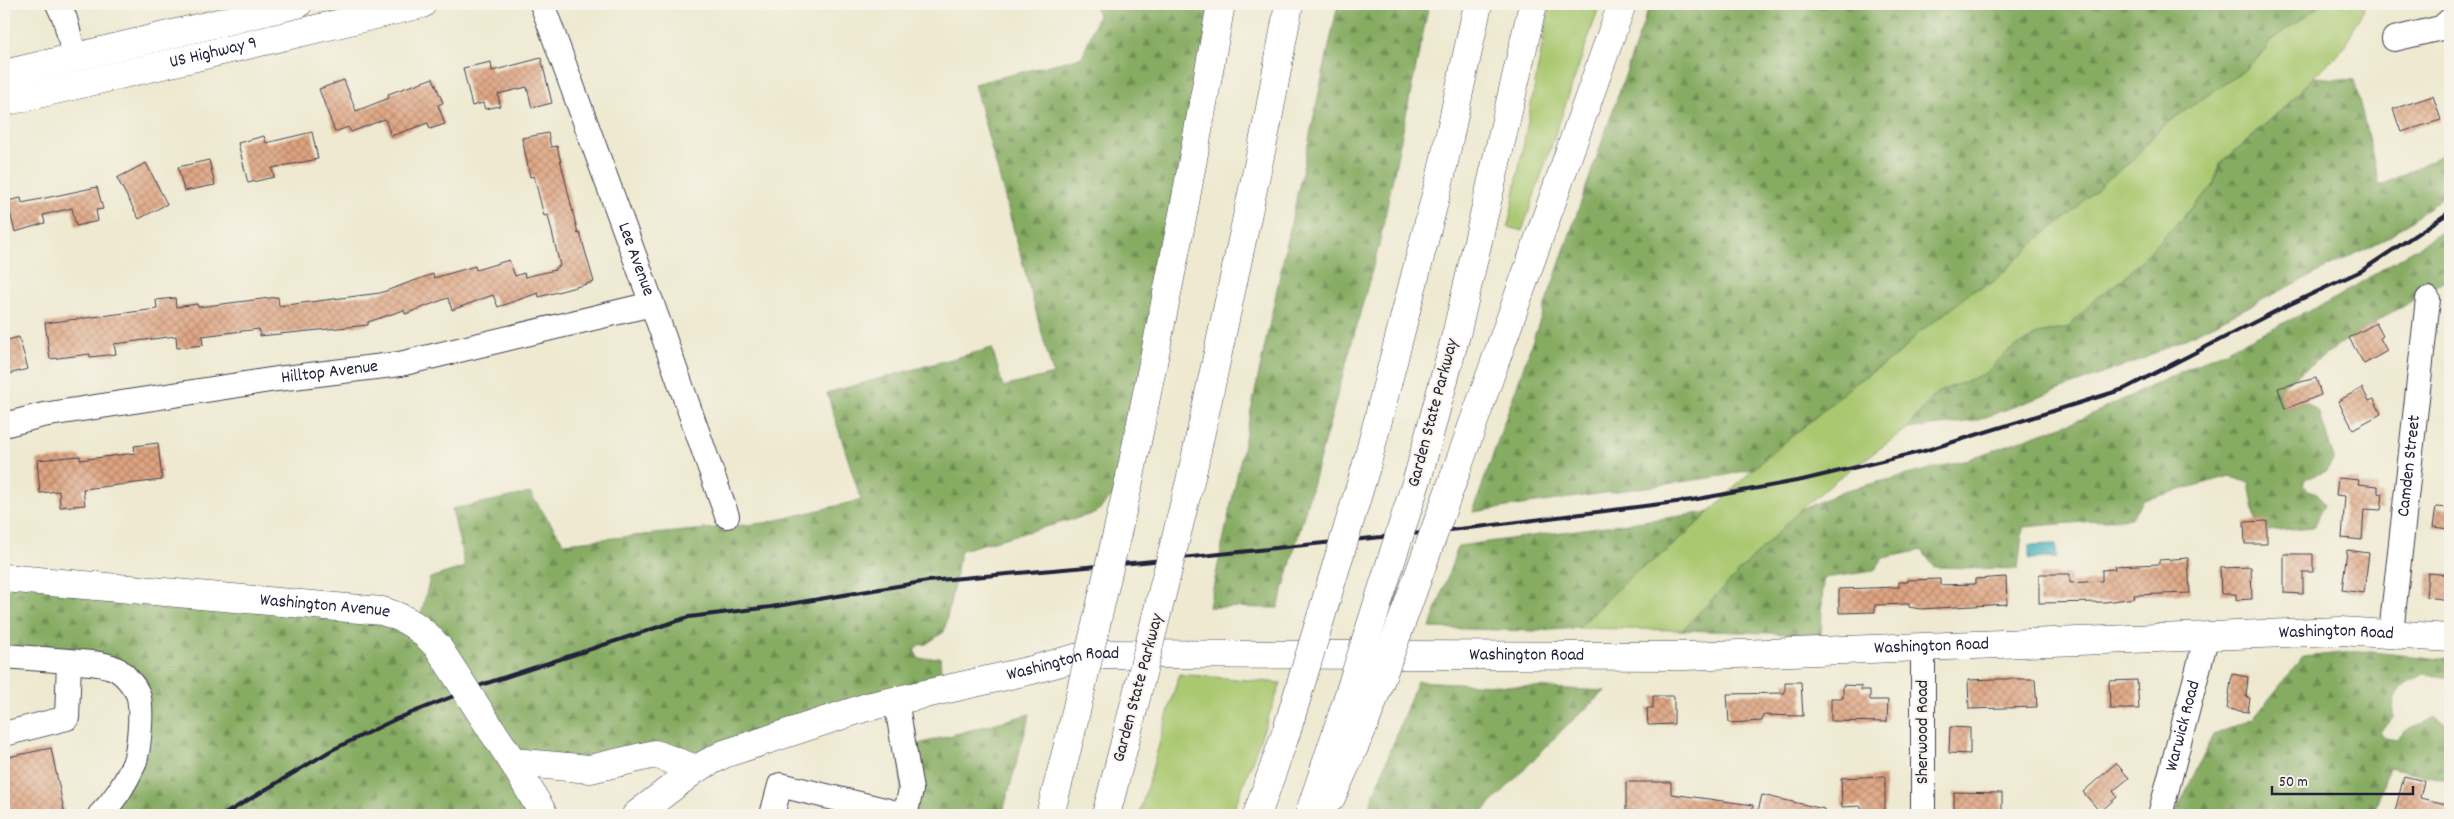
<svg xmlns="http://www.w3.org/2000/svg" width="2454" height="819" font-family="Dekko,sans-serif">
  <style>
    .grass { fill: #a9c86f; stroke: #667555 }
    .forest { fill: url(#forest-firs); stroke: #54674e }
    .water { fill: url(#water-waves); stroke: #30687a }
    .building { fill: url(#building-cross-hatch) }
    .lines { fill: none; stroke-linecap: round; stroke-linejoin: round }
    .minor-casing { stroke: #414051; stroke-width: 26 }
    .major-casing { stroke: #414051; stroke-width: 29 }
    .highway-casing { stroke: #414051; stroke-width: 29 }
    .minor { stroke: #fff; stroke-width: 24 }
    .major { stroke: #fff; stroke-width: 28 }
    .highway { stroke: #fff; stroke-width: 28 }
    .rail { stroke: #22223b; stroke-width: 4 }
    .major-bridge-casing { stroke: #414051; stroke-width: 29; stroke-linecap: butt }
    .highway-bridge-casing { stroke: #414051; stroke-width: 29; stroke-linecap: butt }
    .major-bridge { stroke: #fff; stroke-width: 28 }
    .highway-bridge { stroke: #fff; stroke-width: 28 }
    .labels { text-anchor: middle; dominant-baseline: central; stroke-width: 4; stroke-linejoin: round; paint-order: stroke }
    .street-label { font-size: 18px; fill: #22223b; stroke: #f7f3e8 }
  </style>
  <defs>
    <pattern id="forest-firs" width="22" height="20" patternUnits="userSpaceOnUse" patternTransform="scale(1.25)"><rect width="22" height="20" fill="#86ac62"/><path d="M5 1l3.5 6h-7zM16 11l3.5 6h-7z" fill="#6d8c52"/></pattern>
    <pattern id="water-waves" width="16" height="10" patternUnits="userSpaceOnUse" patternTransform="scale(1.25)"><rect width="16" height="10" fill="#3eaeba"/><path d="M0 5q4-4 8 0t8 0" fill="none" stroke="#348d98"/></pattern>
    <pattern id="building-cross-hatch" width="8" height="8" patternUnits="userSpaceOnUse" patternTransform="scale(1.25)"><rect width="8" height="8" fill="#dfa481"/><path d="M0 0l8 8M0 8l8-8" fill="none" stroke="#b4856b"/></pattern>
  </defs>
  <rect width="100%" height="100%" fill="#f7f3e8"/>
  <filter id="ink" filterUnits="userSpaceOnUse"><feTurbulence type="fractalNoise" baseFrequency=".02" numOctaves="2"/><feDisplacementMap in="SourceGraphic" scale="10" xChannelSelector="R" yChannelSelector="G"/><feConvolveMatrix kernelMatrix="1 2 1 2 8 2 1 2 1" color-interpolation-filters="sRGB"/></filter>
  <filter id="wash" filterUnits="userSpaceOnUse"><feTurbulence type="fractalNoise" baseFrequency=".0096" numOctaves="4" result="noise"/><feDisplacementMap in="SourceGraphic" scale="20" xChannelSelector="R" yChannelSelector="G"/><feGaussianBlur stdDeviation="1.12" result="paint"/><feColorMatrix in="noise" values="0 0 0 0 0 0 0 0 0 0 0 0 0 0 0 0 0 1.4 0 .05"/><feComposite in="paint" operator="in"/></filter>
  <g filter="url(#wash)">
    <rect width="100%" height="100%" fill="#eee9d0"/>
    <g class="grass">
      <path d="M1550 4H1600L1522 231 1508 227Z"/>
      <path d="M2323 4H2366L2342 51 2313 77 2288 104 2219 165 2213 186 2121 281 2098 296 2069 327 2039 334 2007 352 1986 373 1938 392 1924 407 1907 429 1837 479 1799 511 1682 630 1578 628 1635 572 1662 555 1710 512 1770 452 1798 432 1855 383 1900 353 1919 332 1950 310 1971 291 1992 283 2039 238 2069 215 2104 182 2133 160 2161 127 2243 71 2262 54 2271 40Z"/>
      <path d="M1179 674 1281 683 1232 815H1139Z"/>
    </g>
    <g class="forest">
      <path d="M1095 4H1220L1130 477 1096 513 961 550 944 632 926 644 919 645 914 650 919 659 940 657 942 690 724 754 514 762 544 815H100L125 782 131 683 4 656V578L418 626 430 578 465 567 452 509 530 493 564 543 765 523 861 500 827 393 992 348 1003 387 1053 374 974 84 1082 57 1098 16Z"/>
      <path d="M1338 4H1429L1379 245 1278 608 1209 607Z"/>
      <path d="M1650 4H2323L2271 40 2262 54 2243 71 2161 127 2133 160 2104 182 2069 215 2039 238 1992 283 1971 291 1950 310 1919 332 1900 353 1855 383 1753 469 1722 476 1473 512Z"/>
      <path d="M2313 77 2354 80 2380 186 2450 151V192L2389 237 2145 358 1975 421 1907 429 1924 407 1938 392 1986 373 2007 352 2039 334 2069 327 2098 296 2121 281 2213 186 2219 166 2288 104Z"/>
      <path d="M2450 227V278L2349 338 2279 388 2285 409 2306 402 2319 412 2334 458 2326 471 2305 479 2303 485 2307 490 2317 493 2325 504 2314 527 2267 531 2256 522 2249 483 2230 476 2144 500 2131 518 2023 527 2018 569 1934 567 1922 550 1883 558 1874 571 1823 578 1821 635 1682 630 1799 511 1843 491 1963 461 2084 418 2336 298Z"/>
      <path d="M1710 512 1662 555 1635 572 1578 628 1536 631 1430 628 1458 546Z"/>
      <path d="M2362 651 2450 660V678L2423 674C2401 687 2392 690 2393 718L2380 731 2385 738 2397 740C2410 723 2417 728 2435 717L2450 727V781L2389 767 2373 815H2174L2214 735 2254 718 2303 657Z"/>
      <path d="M1417 681 1605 691 1563 729 1480 815H1366Z"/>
      <path d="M1030 714 1002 815H902L900 749Z"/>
    </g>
    <path class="water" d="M2056 544 2057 558 2029 559V545Z"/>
    <g id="blocks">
      <g class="building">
        <path d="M541 58 552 103 532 108 527 87 498 94 500 106 485 109 483 103 472 106 463 68 491 62 492 71Z"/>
        <path d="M433 78 443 103 438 105 445 124 430 129 428 123 391 136 385 119 351 132 348 127 335 132 319 89 344 80 356 111 389 98 388 94Z"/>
        <path d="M2433 96 2441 120 2401 132 2393 109Z"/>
        <path d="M312 132 318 159 272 168 274 177 248 183 238 143 264 136 266 143Z"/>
        <path d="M548 133 551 147 557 146 578 234 580 233 594 282 539 297 538 293 498 307 493 295 452 310 448 298 405 314 404 310 368 322V325L260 336 259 329 202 336 203 345 177 348 176 336 114 344 116 354 90 357V354L50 359 45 323 157 309 156 300 175 298 176 307 197 304 198 307 278 297 279 306 380 293 433 274 434 278 475 266 476 270 509 260 515 276 524 273 525 277 555 270V268L560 266 548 215 544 216 534 176 530 177 522 138Z"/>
        <path d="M209 160 215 185 184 191 178 167Z"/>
        <path d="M146 163 167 204 139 219 117 178Z"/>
        <path d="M97 187 103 209 96 210 98 221 76 226 72 208 43 215 45 223 15 232 7 201 21 198 22 203Z"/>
        <path d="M2376 323 2383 336 2380 338 2387 351 2364 364 2349 338Z"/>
        <path d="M19 337 28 369 4 375V341Z"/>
        <path d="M2316 378 2321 395 2285 409 2278 388Z"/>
        <path d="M2362 388 2369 401 2374 399 2381 414 2353 429 2338 401Z"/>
        <path d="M158 443 162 480 83 489 85 505 60 507 59 491 40 493 37 460 80 456V460L135 453 134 446Z"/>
        <path d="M2338 478 2359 480 2358 484 2378 486V493L2383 494 2381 510 2364 509 2362 540 2342 538 2345 496 2336 495Z"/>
        <path d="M2436 507 2450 508V529L2433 527Z"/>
        <path d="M2267 521V544H2245L2244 522Z"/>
        <path d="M2347 550 2369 553 2364 593 2342 590Z"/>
        <path d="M2284 554H2313V572H2303V594L2284 593Z"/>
        <path d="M2188 558 2190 593 2134 595 2135 598 2105 602 2039 603V574H2070V583L2102 581V570L2115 569 2114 566 2159 564V560Z"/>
        <path d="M2251 567 2252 599 2236 600V594H2221L2220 568Z"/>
        <path d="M2428 573 2450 575V600L2426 597Z"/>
        <path d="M2006 577 2007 604 1920 609 1909 607V604L1875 605V612L1839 613V589L1899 587V582H1908V580L1940 579V585L1975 584V579Z"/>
        <path d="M2232 674 2248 677 2246 697 2250 698 2248 712 2227 709Z"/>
        <path d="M1995 679H2035L2037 707 1969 709 1968 680Z"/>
        <path d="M2137 680 2139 709H2110L2109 681Z"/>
        <path d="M1785 682H1801L1803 716 1763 715 1762 721 1729 723 1727 694 1785 693Z"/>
        <path d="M1843 685 1861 686V690H1870V700H1888L1887 722 1831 721V698H1843Z"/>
        <path d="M1653 696H1674V724L1648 725 1647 708H1653Z"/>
        <path d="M1950 727 1970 728V754L1949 753Z"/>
        <path d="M51 748 65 815H4V758Z"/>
        <path d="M2116 763 2129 778 2113 791 2117 797 2100 812 2083 792Z"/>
        <path d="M1885 776V815H1862L1861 806 1842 807 1841 778Z"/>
        <path d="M2404 776 2424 781 2420 798 2450 805V815H2394Z"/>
        <path d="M1626 782H1671V794L1753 805 1752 815H1643V811H1626Z"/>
        <path d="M1954 792 2002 793V815H1954Z"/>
        <path d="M1762 795 1824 809 1823 815H1757Z"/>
      </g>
    </g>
  </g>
  <g filter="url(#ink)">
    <use href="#blocks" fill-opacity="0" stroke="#414051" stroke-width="1"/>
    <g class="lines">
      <g class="minor-casing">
        <g id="minor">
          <path d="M58 4 65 19 75 58"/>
          <path id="s1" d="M542 4 652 304 727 516"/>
          <path d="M2394 39 2441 28 2450 20"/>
          <path id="s2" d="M4 425 43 415 277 379 400 364 652 304"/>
          <path id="s3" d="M2391 633 2428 299"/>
          <path d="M1923 648V815"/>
          <path d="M4 656 69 661 67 718 4 734"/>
          <path d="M69 661C84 663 105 662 118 670 126 676 134 686 138 694 143 709 139 750 134 764 126 782 114 801 100 815"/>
          <path d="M896 700 911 790 905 815"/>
          <path d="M772 815 780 785 905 815"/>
          <path id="s4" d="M2160 815 2207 635"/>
        </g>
      </g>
      <g class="major-casing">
        <g id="major">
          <path id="s5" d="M4 578 382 611C409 619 419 627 438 647"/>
          <path d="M491 729 513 762 544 815"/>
          <path d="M513 762 590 769 655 754 696 769"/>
          <path id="s6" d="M636 815 696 769 724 754 867 707 1032 670 1090 654 1685 656 2341 631 2450 638"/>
        </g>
      </g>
      <g class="highway-casing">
        <g id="highway">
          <path d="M4 74 298 4"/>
          <path id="s7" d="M4 102 422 4"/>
          <path d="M1366 467 1442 171 1478 4"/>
          <path d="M1193 469 1268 119 1289 4"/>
          <path d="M1457 469 1622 4"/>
          <path d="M1419 473 1457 331 1533 4"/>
          <path d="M1130 477 1183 214 1221 4"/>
          <path d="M1331 798 1365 723"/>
          <path d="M1050 815 1071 733"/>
          <path d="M1106 815 1125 742"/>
          <path d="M1257 815 1287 730"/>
          <path d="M1309 815 1342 716"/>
        </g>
      </g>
      <use href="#minor" class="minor"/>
      <use href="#major" class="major"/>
      <use href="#highway" class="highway"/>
      <path class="rail" d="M223 815 332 750 396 719 484 684 689 617 771 607 928 581 1143 562 1478 527 1692 500 1802 480 1924 451 2124 389 2280 309 2361 271 2450 212"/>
      <g class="major-bridge-casing">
        <path id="major-bridge" d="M438 647 491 729"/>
      </g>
      <g class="highway-bridge-casing">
        <g id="highway-bridge">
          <path d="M1342 716 1419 473"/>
          <path d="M1365 723 1457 469"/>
          <path d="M1287 730 1366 467"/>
          <path d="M1071 733 1130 477"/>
          <path d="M1125 742 1193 469"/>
        </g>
      </g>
      <use href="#major-bridge" class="major-bridge"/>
      <use href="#highway-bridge" class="highway-bridge"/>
    </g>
  </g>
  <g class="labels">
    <g class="street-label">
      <text stroke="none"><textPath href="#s7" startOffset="215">US Highway 9</textPath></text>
      <text stroke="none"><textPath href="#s1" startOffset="272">Lee Avenue</textPath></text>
      <text stroke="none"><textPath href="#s2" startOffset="330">Hilltop Avenue</textPath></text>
      <text transform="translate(1434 413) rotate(-75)">Garden State Parkway</text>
      <text stroke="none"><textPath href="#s3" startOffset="168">Camden Street</textPath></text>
      <text stroke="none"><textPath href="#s5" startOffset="322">Washington Avenue</textPath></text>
      <text stroke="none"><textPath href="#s6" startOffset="1734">Washington Road</textPath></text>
      <text stroke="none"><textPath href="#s6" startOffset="1329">Washington Road</textPath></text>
      <text stroke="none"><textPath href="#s6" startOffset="924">Washington Road</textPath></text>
      <text stroke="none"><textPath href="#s6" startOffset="459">Washington Road</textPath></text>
      <text transform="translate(1139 688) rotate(-75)">Garden State Parkway</text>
      <text stroke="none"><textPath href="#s4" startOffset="92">Warwick Road</textPath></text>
      <text transform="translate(1923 732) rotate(-90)">Sherwood Road</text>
    </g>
  </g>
  <rect width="2454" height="819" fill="none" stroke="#f7f3e8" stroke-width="20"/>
  <path d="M2272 786v8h141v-8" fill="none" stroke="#22223b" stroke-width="2.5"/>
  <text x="2279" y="786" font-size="15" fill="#22223b" stroke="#f7f3e8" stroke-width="4" paint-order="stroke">50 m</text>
</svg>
